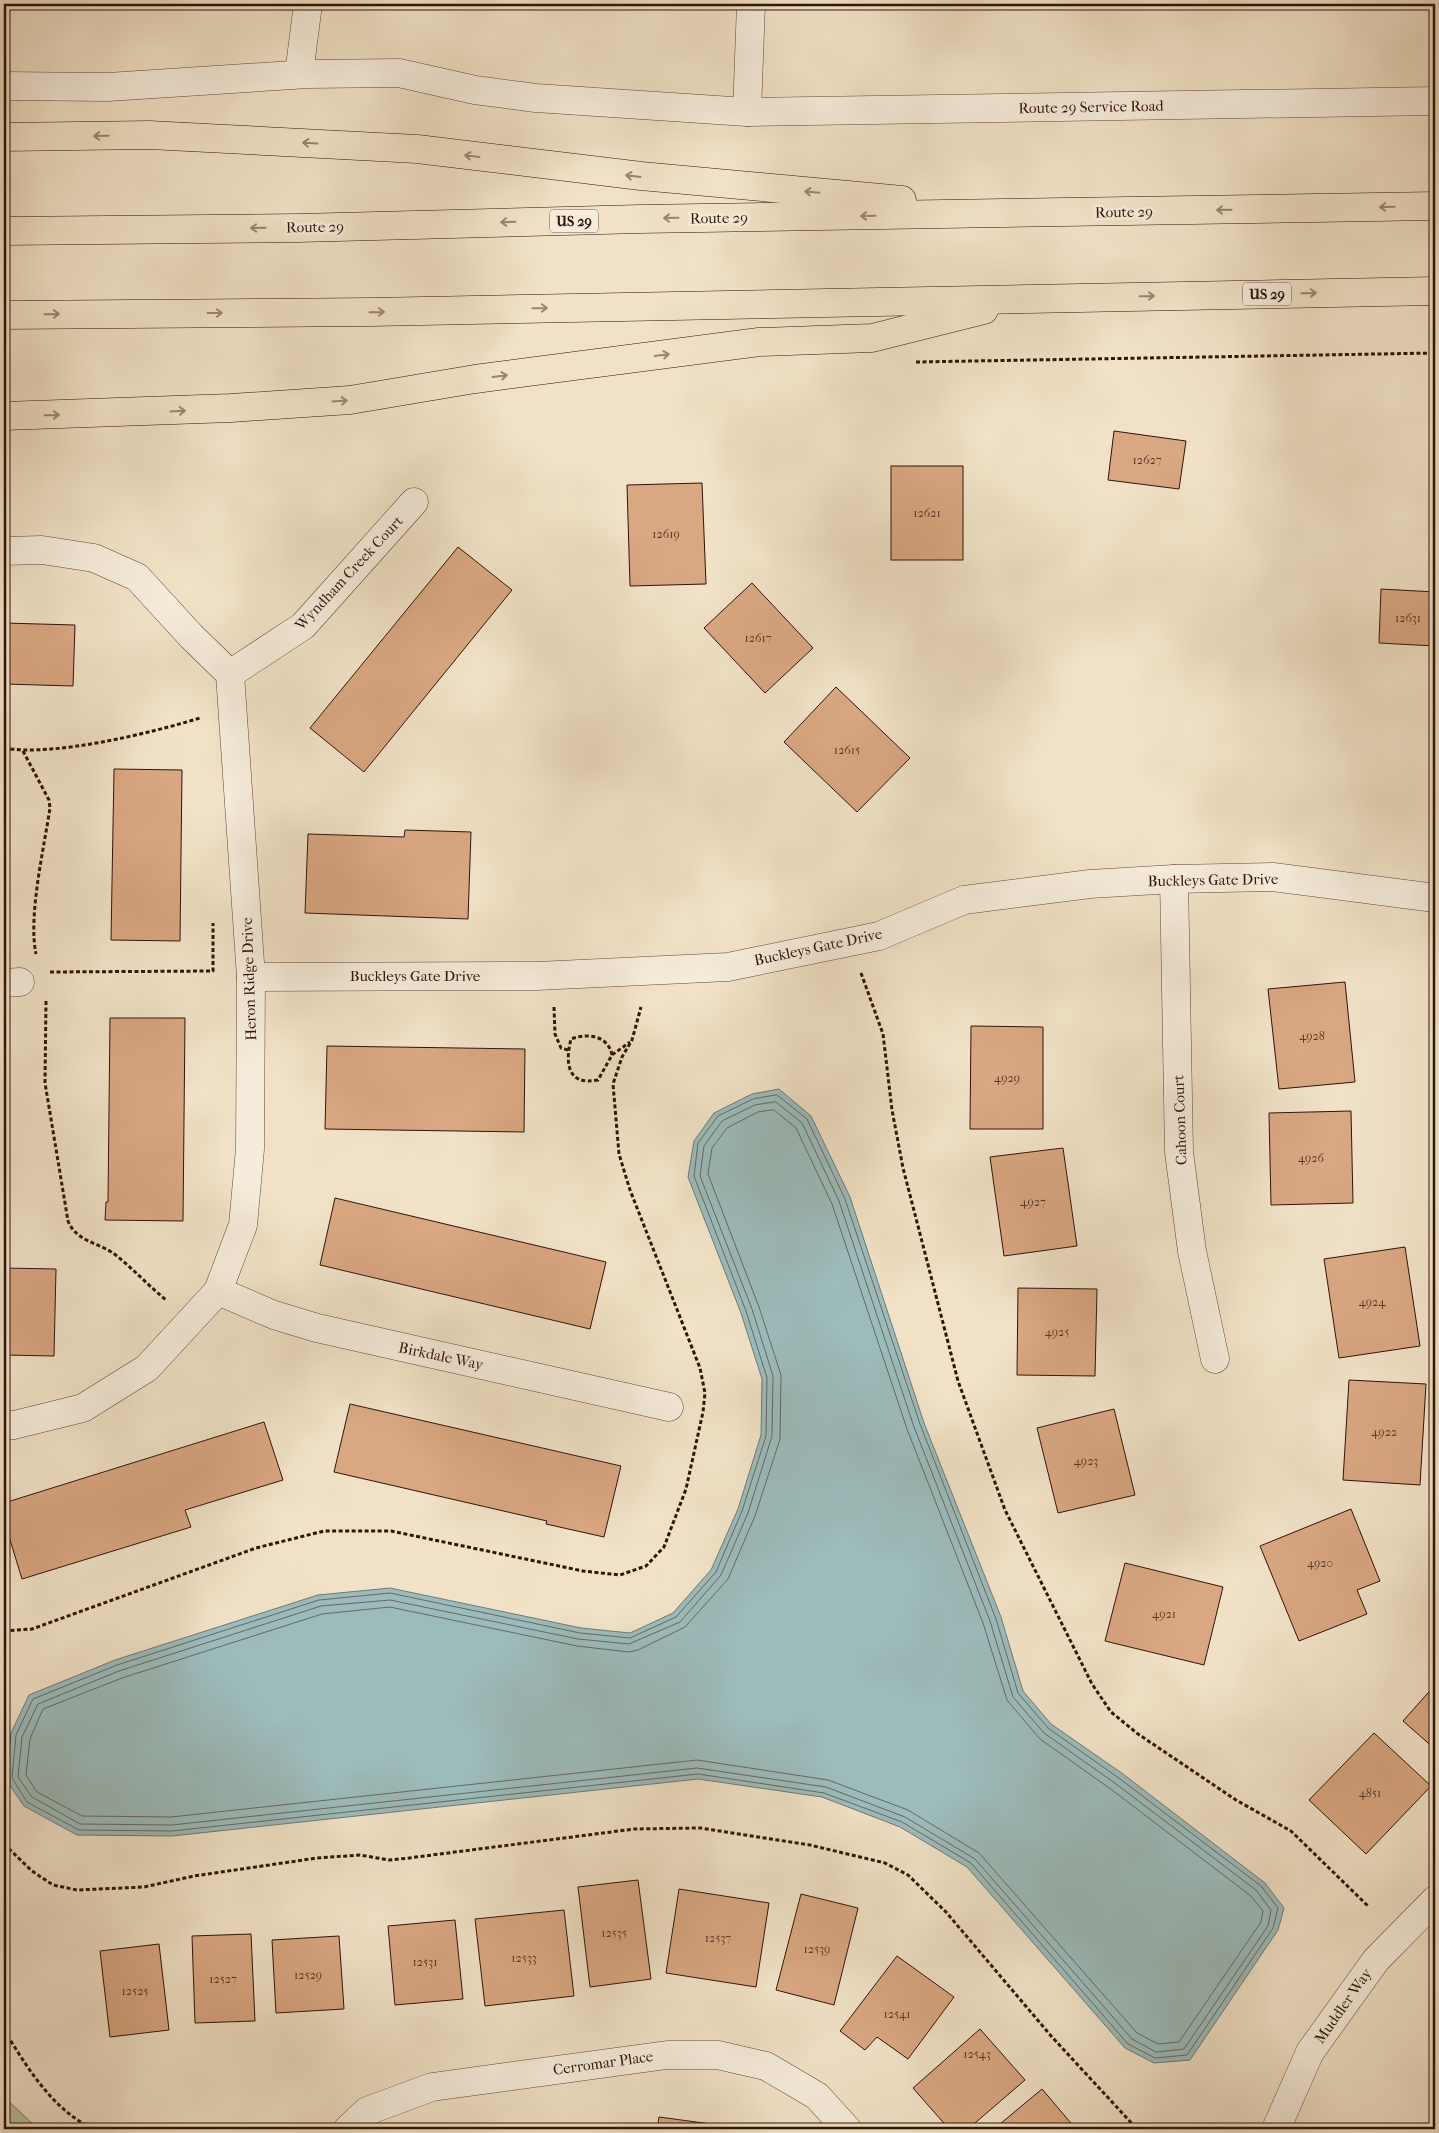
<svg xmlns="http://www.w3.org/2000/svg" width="1439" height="2133" font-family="'IM FELL French Canon',serif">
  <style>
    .green { fill: #b8c397; stroke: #746b50 }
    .water { fill: #9cbcbc; stroke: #717874 }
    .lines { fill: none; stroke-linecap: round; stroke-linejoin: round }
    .shore { stroke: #666862; stroke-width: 1 }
    .building { fill: #d9a782; stroke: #311309 }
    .minor-casing { stroke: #614738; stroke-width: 29 }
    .major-casing { stroke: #311309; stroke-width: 29 }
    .path { stroke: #311309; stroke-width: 3; stroke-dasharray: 4 2.5; stroke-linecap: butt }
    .minor { stroke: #f6ecdb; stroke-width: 28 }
    .major { stroke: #f1e2c7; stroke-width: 28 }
    .oneway { stroke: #9b8572 }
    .labels { text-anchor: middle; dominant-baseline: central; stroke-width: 5; stroke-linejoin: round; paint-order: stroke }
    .number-label { font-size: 12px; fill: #5b3827 }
    .shield { fill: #f6ecdb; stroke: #6c5448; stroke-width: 1 }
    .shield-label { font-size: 14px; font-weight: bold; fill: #311309 }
    .street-label { font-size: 15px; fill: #311309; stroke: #f6ecdb }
  </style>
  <rect width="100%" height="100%" fill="#f1e2c7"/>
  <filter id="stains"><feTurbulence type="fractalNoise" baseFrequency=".004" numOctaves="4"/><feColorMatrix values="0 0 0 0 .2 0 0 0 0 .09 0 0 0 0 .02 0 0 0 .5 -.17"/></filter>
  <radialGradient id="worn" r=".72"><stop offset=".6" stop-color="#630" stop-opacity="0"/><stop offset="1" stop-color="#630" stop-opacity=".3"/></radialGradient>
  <path class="green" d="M4 2097 38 2129H4Z"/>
  <path class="water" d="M779 1089 811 1116 850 1197 924 1423 1001 1617 1023 1691 1051 1724 1123 1774 1265 1883 1284 1908 1278 1930 1190 2060 1154 2063 1125 2048 967 1867 900 1827 822 1797 698 1779 172 1836 77 1835 24 1806 6 1780 11 1733 29 1695 115 1660 318 1595 390 1588 581 1628 630 1633 673 1613 711 1570 738 1509 761 1435 762 1379 741 1313 688 1177 694 1141 714 1113 752 1094Z"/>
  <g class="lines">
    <g class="shore">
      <path d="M777 1095 807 1119 845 1199 920 1424 996 1619 1018 1693 1048 1728 1120 1779 1261 1886 1278 1908 1273 1928 1187 2055 1155 2058 1128 2044 971 1863 902 1822 824 1793 698 1774 172 1831 79 1830 27 1802 12 1778 16 1735 33 1699 117 1665 319 1600 390 1593 580 1633 630 1638 676 1617 716 1572 742 1511 766 1436 767 1378 746 1311 694 1176 698 1143 718 1116 753 1099Z"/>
      <path d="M776 1102 802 1123 839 1201 914 1427 990 1621 1013 1697 1044 1733 1116 1784 1256 1890 1271 1910 1268 1926 1184 2049 1156 2052 1132 2039 975 1859 905 1817 826 1787 697 1768 172 1825 80 1824 32 1797 18 1777 22 1737 38 1704 119 1671 321 1606 390 1600 578 1639 629 1644 680 1622 721 1575 748 1513 772 1436 773 1376 752 1309 700 1176 704 1146 722 1121 755 1105Z"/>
      <path d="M774 1110 796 1128 832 1204 907 1429 983 1623 1007 1700 1040 1739 1112 1790 1251 1896 1263 1911 1261 1922 1179 2042 1158 2044 1137 2033 979 1853 908 1810 828 1780 697 1760 171 1817 82 1816 37 1792 26 1775 30 1739 43 1709 122 1678 322 1614 390 1607 577 1646 629 1652 638 1650 685 1627 728 1579 755 1516 780 1439 781 1375 759 1307 708 1174 712 1148 727 1128 758 1112Z"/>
    </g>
  </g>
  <g class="building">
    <path d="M1114 431 1186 441 1179 489 1108 480Z"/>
    <rect x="891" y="466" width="72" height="94"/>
    <path d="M702 483 706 584 630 586 627 485Z"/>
    <path d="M458 547 512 590 364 772 310 728Z"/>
    <path d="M752 583 813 648 765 693 704 628Z"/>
    <path d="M1381 589 1435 592V646L1379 643Z"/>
    <path d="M4 623 75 625 73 686 4 684Z"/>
    <path d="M836 687 910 758 857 812 784 742Z"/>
    <path d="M114 769 182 770 180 941 111 940Z"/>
    <path d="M405 830 471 832 468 919 305 913 308 834 404 837Z"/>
    <path d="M1345 982 1355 1082 1279 1089 1268 989Z"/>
    <path d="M110 1018H185L183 1221 105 1220 106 1202H108Z"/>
    <path d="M971 1026 1043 1027V1129H970Z"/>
    <path d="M327 1046 525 1049 524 1132 325 1129Z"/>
    <path d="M1351 1111 1353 1203 1271 1205 1269 1113Z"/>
    <path d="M1063 1148 1077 1246 1004 1256 990 1157Z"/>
    <path d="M335 1198 606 1262 590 1329 320 1265Z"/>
    <path d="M1405 1247 1420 1346 1339 1358 1324 1259Z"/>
    <path d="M4 1268 56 1269 54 1356 4 1355Z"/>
    <path d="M1018 1288 1097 1289 1095 1376 1017 1375Z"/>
    <path d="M1349 1380 1426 1384 1420 1485 1343 1480Z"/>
    <path d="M350 1404 621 1466 604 1537 546 1524 547 1521 334 1472Z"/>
    <path d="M1114 1409 1135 1495 1058 1513 1037 1428Z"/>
    <path d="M264 1422 283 1480 185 1510 191 1527 22 1579 4 1520V1503Z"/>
    <path d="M1351 1509 1380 1581 1357 1590 1367 1614 1299 1641 1260 1546Z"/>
    <path d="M1125 1563 1223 1587 1204 1665 1105 1641Z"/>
    <path d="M1435 1685V1749L1403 1721Z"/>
    <path d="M1374 1733 1431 1786 1366 1854 1309 1800Z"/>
    <path d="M638 1880 651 1979 590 1987 578 1887Z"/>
    <path d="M679 1889 769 1903 756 1987 666 1973Z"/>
    <path d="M801 1894 858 1908 834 2005 776 1990Z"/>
    <path d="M564 1910 574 1996 485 2006 475 1919Z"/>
    <path d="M455 1920 463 1999 395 2005 388 1926Z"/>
    <path d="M251 1934 255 2021 195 2023 192 1936Z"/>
    <path d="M339 1936 344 2009 276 2013 272 1940Z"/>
    <path d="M159 1944 169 2030 110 2037 100 1951Z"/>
    <path d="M897 1956 954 1997 908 2059 877 2037 865 2050 840 2031Z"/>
    <path d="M980 2029 1025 2080 968 2129H949L913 2088Z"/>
    <path d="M1042 2089 1076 2129H994Z"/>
    <path d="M659 2117 726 2126V2129H657Z"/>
  </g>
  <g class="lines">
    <g class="minor-casing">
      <g id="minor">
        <path d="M299 74 308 4"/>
        <path d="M4 86 108 87 308 74 399 73 475 90 536 98 747 112 1435 101"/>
        <path d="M747 112 751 4"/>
        <path d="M4 551 42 550 94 558 137 577 191 636 230 674 251 977 250 1149 243 1225 218 1291 147 1368 83 1408 14 1425 4 1426"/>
        <path d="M230 674 303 626 414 502"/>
        <path d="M1174 879 1179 1152 1192 1251 1215 1359"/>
        <path d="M251 977 537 976 728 967 879 936 964 900 1090 884 1174 879 1273 877 1435 898"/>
        <path d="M4 983 20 982"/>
        <path d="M218 1291 274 1315 317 1328 669 1407"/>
        <path d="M348 2129 367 2111 432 2087 667 2055H718L766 2066 817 2096 847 2129"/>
        <path d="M1276 2129 1310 2052 1376 1960 1435 1900"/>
      </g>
    </g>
    <g class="major-casing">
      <g id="major">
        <path d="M4 137 149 135 417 149 641 176 902 200"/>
        <path d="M4 231 299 228 640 219 1435 206"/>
        <path d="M4 315 372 312 1435 291"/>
        <path d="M4 416 231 408 350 400 475 379 759 342 872 338 984 310"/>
      </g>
    </g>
    <g class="path">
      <path d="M916 362 1435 353"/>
      <path d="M4 748C53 757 151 733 200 718"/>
      <path d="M23 751 49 800 50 808C44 848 28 916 36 954"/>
      <path d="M50 972 213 971V923"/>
      <path d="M861 973 883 1034 892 1110 903 1168 958 1381 1005 1510 1092 1684 1111 1712 1138 1734 1236 1800 1291 1831 1369 1907"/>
      <path d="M46 1001 45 1083 68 1221C77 1243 100 1242 117 1256 134 1270 149 1286 166 1300"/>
      <path d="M554 1007 555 1034 561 1048 568 1050"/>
      <path d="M612 1055C608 1035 587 1033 571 1039 565 1063 567 1086 598 1080L612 1055 630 1042"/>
      <path d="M4 1631 32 1629 256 1548 324 1531H391L583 1571 620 1575 646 1566 664 1547 686 1489 703 1412 705 1393 700 1368 630 1190 619 1154 613 1084 622 1057 632 1040 641 1007"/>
      <path d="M4 1844 32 1871 53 1885 77 1890 144 1887 194 1876 317 1858 360 1855 389 1860 409 1858 634 1829 700 1828 810 1845 885 1863 908 1875 946 1912 1052 2037 1137 2129"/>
      <path d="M4 2030C27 2067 53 2111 94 2129"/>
    </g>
    <use href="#minor" class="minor"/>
    <use href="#major" class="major"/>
  </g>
  <defs><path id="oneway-shaft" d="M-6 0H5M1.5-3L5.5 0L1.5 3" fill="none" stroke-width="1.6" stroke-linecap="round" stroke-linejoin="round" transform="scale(1.25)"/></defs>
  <g class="oneway">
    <use href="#oneway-shaft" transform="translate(101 136) rotate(179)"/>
    <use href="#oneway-shaft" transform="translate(310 143) rotate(-177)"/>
    <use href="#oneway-shaft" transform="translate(472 156) rotate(-173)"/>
    <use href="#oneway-shaft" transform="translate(633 176) rotate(-173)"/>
    <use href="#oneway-shaft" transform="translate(812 192) rotate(-175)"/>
    <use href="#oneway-shaft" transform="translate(1387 207) rotate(179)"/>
    <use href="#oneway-shaft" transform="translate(1224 210) rotate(179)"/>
    <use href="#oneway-shaft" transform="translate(868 216) rotate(179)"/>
    <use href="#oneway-shaft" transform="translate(671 218) rotate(179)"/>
    <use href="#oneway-shaft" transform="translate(508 222) rotate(178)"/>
    <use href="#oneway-shaft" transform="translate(258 228) rotate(179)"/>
    <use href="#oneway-shaft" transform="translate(1309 293) rotate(-1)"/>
    <use href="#oneway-shaft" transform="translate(1147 296) rotate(-1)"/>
    <use href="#oneway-shaft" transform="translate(540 308) rotate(-1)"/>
    <use href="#oneway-shaft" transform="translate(377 312) rotate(-1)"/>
    <use href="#oneway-shaft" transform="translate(215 313)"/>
    <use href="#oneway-shaft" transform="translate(52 314) rotate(-1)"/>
    <use href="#oneway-shaft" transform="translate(662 355) rotate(-7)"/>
    <use href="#oneway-shaft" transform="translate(500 376) rotate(-7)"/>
    <use href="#oneway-shaft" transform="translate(340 401) rotate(-4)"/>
    <use href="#oneway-shaft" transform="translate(178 411) rotate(-3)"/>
    <use href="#oneway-shaft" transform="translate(52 415) rotate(-1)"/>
  </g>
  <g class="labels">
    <g class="number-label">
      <text x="1147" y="460">12627</text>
      <text x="927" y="513">12621</text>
      <text x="666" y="534">12619</text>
      <text x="1408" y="618">12631</text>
      <text x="758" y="638">12617</text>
      <text x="847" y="750">12615</text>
      <text x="1312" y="1036">4928</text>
      <text x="1007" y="1078">4929</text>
      <text x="1311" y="1158">4926</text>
      <text x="1033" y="1202">4927</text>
      <text x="1372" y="1302">4924</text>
      <text x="1057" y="1332">4925</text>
      <text x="1384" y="1432">4922</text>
      <text x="1086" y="1461">4923</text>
      <text x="1320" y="1563">4920</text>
      <text x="1164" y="1614">4921</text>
      <text x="1370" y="1793">4851</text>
      <text x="614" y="1933">12535</text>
      <text x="718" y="1938">12537</text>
      <text x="817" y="1949">12539</text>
      <text x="524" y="1958">12533</text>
      <text x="425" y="1962">12531</text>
      <text x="308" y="1975">12529</text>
      <text x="223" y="1979">12527</text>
      <text x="135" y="1991">12525</text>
      <text x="897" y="2014">12541</text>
      <text x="977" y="2054">12543</text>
    </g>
    <g class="shield">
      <rect x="550" y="209.5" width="48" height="23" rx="4"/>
      <rect x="1243" y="282.5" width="48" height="23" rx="4"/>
    </g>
    <g class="shield-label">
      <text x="574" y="221">US 29</text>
      <text x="1267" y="294">US 29</text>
    </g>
    <g class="street-label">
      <text transform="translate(1091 107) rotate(-1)">Route 29 Service Road</text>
      <text transform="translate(1124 212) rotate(-1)">Route 29</text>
      <text transform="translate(719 218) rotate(-1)">Route 29</text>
      <text transform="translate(315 227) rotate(-1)">Route 29</text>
      <text transform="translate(349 573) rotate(-47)">Wyndham Creek Court</text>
      <text transform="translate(1213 880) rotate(-1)">Buckleys Gate Drive</text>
      <text transform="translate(818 947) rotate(-12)">Buckleys Gate Drive</text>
      <text x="415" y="976">Buckleys Gate Drive</text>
      <text transform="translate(249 979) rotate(-92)">Heron Ridge Drive</text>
      <text transform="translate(1180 1120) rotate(-92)">Cahoon Court</text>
      <text transform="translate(441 1356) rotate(12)">Birkdale Way</text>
      <text transform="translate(1343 2006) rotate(-55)">Muddler Way</text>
      <text transform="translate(603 2063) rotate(-8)">Cerromar Place</text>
    </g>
  </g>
  <rect width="1439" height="2133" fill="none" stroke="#f1e2c7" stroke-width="20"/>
  <rect x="5" y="5" width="1429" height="2123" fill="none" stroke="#311309" stroke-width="2.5"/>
  <rect x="10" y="10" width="1419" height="2113" fill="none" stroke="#311309"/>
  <rect width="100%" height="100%" filter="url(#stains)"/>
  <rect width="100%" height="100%" fill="url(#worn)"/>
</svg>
